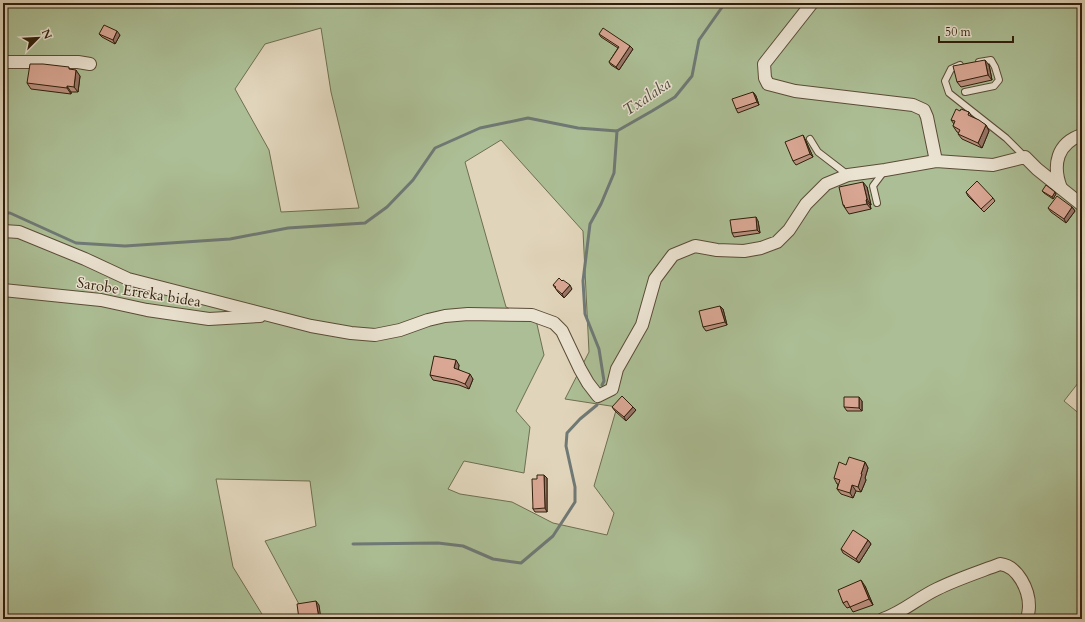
<svg xmlns="http://www.w3.org/2000/svg" width="1085" height="622" font-family="Cardo,serif">
  <style>
    .green { fill: #acbe95; stroke: #6e6e50; fill-rule: evenodd }
    .lines { fill: none; stroke-linecap: round; stroke-linejoin: round }
    .stream { stroke: #6f7975; stroke-width: 3 }
    .service-casing { stroke: #5b4c37; stroke-width: 8 }
    .minor-casing { stroke: #5b4c37; stroke-width: 14 }
    .service { stroke: #ebe3d2; stroke-width: 6 }
    .minor { stroke: #ebe3d2; stroke-width: 12 }
    .wall { fill: #bb907f; stroke: #2f1f0b }
    .shaded-wall { fill: #987568; stroke: #2f1f0b }
    .building { fill: #d9a794; stroke: #2f1f0b }
    .labels { text-anchor: middle; dominant-baseline: central; stroke-width: 3; stroke-linejoin: round; paint-order: stroke }
    .street-label { font-size: 15px; fill: #2f1f0b; stroke: #ebe3d2 }
    .water-label { font-size: 16px; font-style: italic; fill: #4f4c40; stroke: #ebe3d2 }
  </style>
  <rect width="100%" height="100%" fill="#e0d4ba"/>
  <filter id="stains"><feTurbulence type="fractalNoise" baseFrequency=".005" numOctaves="4"/><feColorMatrix values="0 0 0 0 .2 0 0 0 0 .09 0 0 0 0 .02 0 0 0 .5 -.17"/></filter>
  <radialGradient id="worn" r=".72"><stop offset=".6" stop-color="#630" stop-opacity="0"/><stop offset="1" stop-color="#630" stop-opacity=".3"/></radialGradient>
  <path class="green" d="M3 3H1082V378L1064 401 1082 416V619H307L265 541 316 526 310 481 216 479 233 567 265 619H3ZM321 28 331 92 359 208 281 212 269 150 235 89 265 44ZM501 140 583 231 589 352 565 399 617 407 594 486 614 513 607 535 553 523 512 502 460 494 448 489 464 461 524 473 530 427 516 411 544 355 536 320 506 307 465 162Z"/>
  <g class="lines">
    <g class="stream">
      <path d="M3 213H10L76 243 125 246 230 239 288 228 365 223 387 207 413 180 435 148 480 128 528 118 578 128 617 131 652 111 675 97 692 76 699 40 725 3"/>
      <path d="M602 385 604 381 599 349 585 314 583 281 590 224 601 204 614 173 617 131"/>
      <path d="M353 544 438 543 463 546 493 559 521 563 553 536 575 502V487L566 446 567 433 580 419 597 405"/>
    </g>
    <g class="service-casing">
      <g id="service">
        <path d="M960 65 951 69 945 81 949 93 1006 138 1025 157"/>
        <path d="M965 92 994 86 999 80 995 67 991 60 979 62"/>
        <path d="M810 139 818 152 848 175"/>
        <path d="M877 203 873 186 885 170"/>
      </g>
    </g>
    <g class="minor-casing">
      <g id="minor">
        <path d="M812 3 764 64 765 78 768 84 795 91 913 105 924 110 927 117 936 161"/>
        <path d="M3 62H78L90 64"/>
        <path d="M1061 188C1052 165 1057 143 1082 135"/>
        <path d="M3 231 19 232 85 259 128 279 311 326 351 333 375 335 400 330 428 320 445 316 468 314 532 315 554 323 562 331 580 369 588 383 598 396 612 389 617 369 642 325 655 279 673 255 695 246 717 250 744 251 761 248 777 242 789 230 806 204 826 184 848 175 885 170 936 161 993 165 1025 157 1037 169 1082 205"/>
        <path d="M3 290 101 300 147 310 209 319 260 316"/>
        <path d="M883 619C903 612 918 598 937 589 957 579 979 572 1000 564 1018 566 1029 590 1029 606 1029 610 1028 615 1027 619"/>
      </g>
    </g>
    <use href="#service" class="service"/>
    <use href="#minor" class="minor"/>
  </g>
  <g class="wall">
    <path d="M99 34 120 35 115 44 102 37Z"/>
    <path d="M599 34 630 46 633 49 619 70 611 65 609 62 618 48 601 37Z"/>
    <path d="M989 65 992 80 961 87 957 82Z"/>
    <path d="M71 70 80 76 78 92H71V94L31 89 27 83Z"/>
    <path d="M753 92 756 96 759 105 738 113 736 109Z"/>
    <path d="M960 111 969 112 972 117 986 125 989 131 982 148 962 139 958 134 959 133 957 132 953 126 954 124 951 120Z"/>
    <path d="M805 139 813 157 796 165 793 161Z"/>
    <path d="M867 187 871 205H870L871 209 849 214 843 205Z"/>
    <path d="M1042 191 1055 192 1056 194 1053 199 1044 193Z"/>
    <path d="M966 192 993 198 995 201 984 212 968 196Z"/>
    <path d="M1072 207 1075 211 1066 223 1051 212 1048 208Z"/>
    <path d="M758 221 760 233 734 237 732 233Z"/>
    <path d="M553 285 572 289 564 298 558 292Z"/>
    <path d="M723 309 727 325 706 331 703 327Z"/>
    <path d="M459 365 458 369 473 379 469 389 459 385 433 380 430 375Z"/>
    <path d="M862 401V411H847L844 407Z"/>
    <path d="M612 407 636 410 626 421 615 411Z"/>
    <path d="M865 462 868 468 865 478 866 480 861 492 856 491 853 498 841 494 837 489 838 484H837L834 478 846 465Z"/>
    <path d="M547 478V512H535L533 509 537 479Z"/>
    <path d="M868 540 871 544 859 563 843 553 841 549Z"/>
    <path d="M865 586 873 605 853 612 850 607 847 608 843 603Z"/>
  </g>
  <g class="shaded-wall">
    <path d="M117 31 120 35 115 44 113 40Z"/>
    <path d="M630 46 633 49 619 70 616 67Z"/>
    <path d="M985 60 989 65 992 80 988 75Z"/>
    <path d="M76 70 80 76 78 92 74 87Z"/>
    <path d="M67 86 71 92V94L67 88Z"/>
    <path d="M753 92 756 96 759 105 757 102Z"/>
    <path d="M986 125 989 131 982 148 978 143Z"/>
    <path d="M803 135 805 139 813 157 810 154Z"/>
    <path d="M863 182 867 187 871 205 867 199Z"/>
    <path d="M1055 192 1056 194 1053 199 1052 197Z"/>
    <path d="M866 200 870 205 871 209 867 204Z"/>
    <path d="M1072 207 1075 211 1066 223 1064 219Z"/>
    <path d="M756 217 758 221 760 233 757 230Z"/>
    <path d="M570 285 572 289 564 298 562 294Z"/>
    <path d="M720 306 723 309 727 325 725 322Z"/>
    <path d="M456 360 459 365 458 373 454 368Z"/>
    <path d="M470 374 473 379 469 389 465 384Z"/>
    <path d="M859 397 862 401V411L859 408Z"/>
    <path d="M633 407 636 410 626 421 624 417Z"/>
    <path d="M865 462 868 468 865 478 866 480 861 492 858 487 861 474Z"/>
    <path d="M544 475 547 478V512L545 508Z"/>
    <path d="M852 485 856 491 853 498 850 493Z"/>
    <path d="M868 540 871 544 859 563 856 559Z"/>
    <path d="M861 580 865 586 873 605 869 599Z"/>
    <path d="M316 601 319 605 321 619 319 618Z"/>
  </g>
  <g class="building">
    <path d="M104 25 117 31 113 40 99 34Z"/>
    <path d="M603 28 630 46 616 67 609 62 619 47 599 34Z"/>
    <path d="M985 60 988 75 957 82 953 66Z"/>
    <path d="M30 64H43L69 67V69L76 70 74 87 67 86V88L27 83Z"/>
    <path d="M753 92 757 102 736 109 732 99Z"/>
    <path d="M956 109 960 111 961 109 969 112 968 115 979 120 986 125 978 143 958 134 960 130 953 126 955 121 951 120Z"/>
    <path d="M803 135 810 154 793 161 785 142Z"/>
    <path d="M977 181 993 198 981 209 966 192Z"/>
    <path d="M863 182 867 199 866 200 867 204 845 208 844 205H843L839 187Z"/>
    <path d="M1046 185 1055 192 1052 197 1042 191Z"/>
    <path d="M1057 196 1072 207 1064 219 1048 208Z"/>
    <path d="M756 217 757 230 732 233 730 220Z"/>
    <path d="M559 278 562 281 563 280 570 285 562 294 555 288 556 287 553 285Z"/>
    <path d="M720 306 725 322 703 327 699 311Z"/>
    <path d="M434 356 456 360 454 368 470 374 465 384 455 380 430 375Z"/>
    <path d="M622 396 633 407 624 417 612 407Z"/>
    <path d="M844 397H859V408L844 407Z"/>
    <path d="M849 457 865 462 861 474H862L858 487 852 485 850 493 837 489 840 480 834 478 839 462 846 465Z"/>
    <path d="M537 475H544L545 508 533 509 532 479H537Z"/>
    <path d="M853 530 868 540 856 559 841 549Z"/>
    <path d="M861 580 869 599 850 607 847 601 843 603 838 590Z"/>
    <path d="M316 601 319 618 299 619 297 604Z"/>
  </g>
  <g class="labels">
    <g class="street-label">
      <text transform="translate(139 292) rotate(9)">Sarobe Erreka bidea</text>
    </g>
    <g class="water-label">
      <text transform="translate(647 97) rotate(-34)">Txalaka</text>
    </g>
  </g>
  <rect width="1085" height="622" fill="none" stroke="#e0d4ba" stroke-width="16"/>
  <rect x="4" y="4" width="1077" height="614" fill="none" stroke="#2f1f0b" stroke-width="2"/>
  <rect x="8" y="8" width="1069" height="606" fill="none" stroke="#2f1f0b"/>
  <g transform="translate(38 38) rotate(66)" stroke="#ebe3d2" stroke-width="3" paint-order="stroke">
  <path d="M0-3L7 15L0 10L-7 15Z" fill="#2f1f0b"/>
  <text y="-6" font-size="11" font-weight="bold" text-anchor="middle" fill="#2f1f0b">N</text>
  </g>
  <path d="M939 36v6h74v-6" fill="none" stroke="#2f1f0b" stroke-width="2"/>
  <text x="945" y="36" font-size="12" fill="#2f1f0b" stroke="#ebe3d2" stroke-width="3" paint-order="stroke">50 m</text>
  <rect width="100%" height="100%" filter="url(#stains)"/>
  <rect width="100%" height="100%" fill="url(#worn)"/>
</svg>
